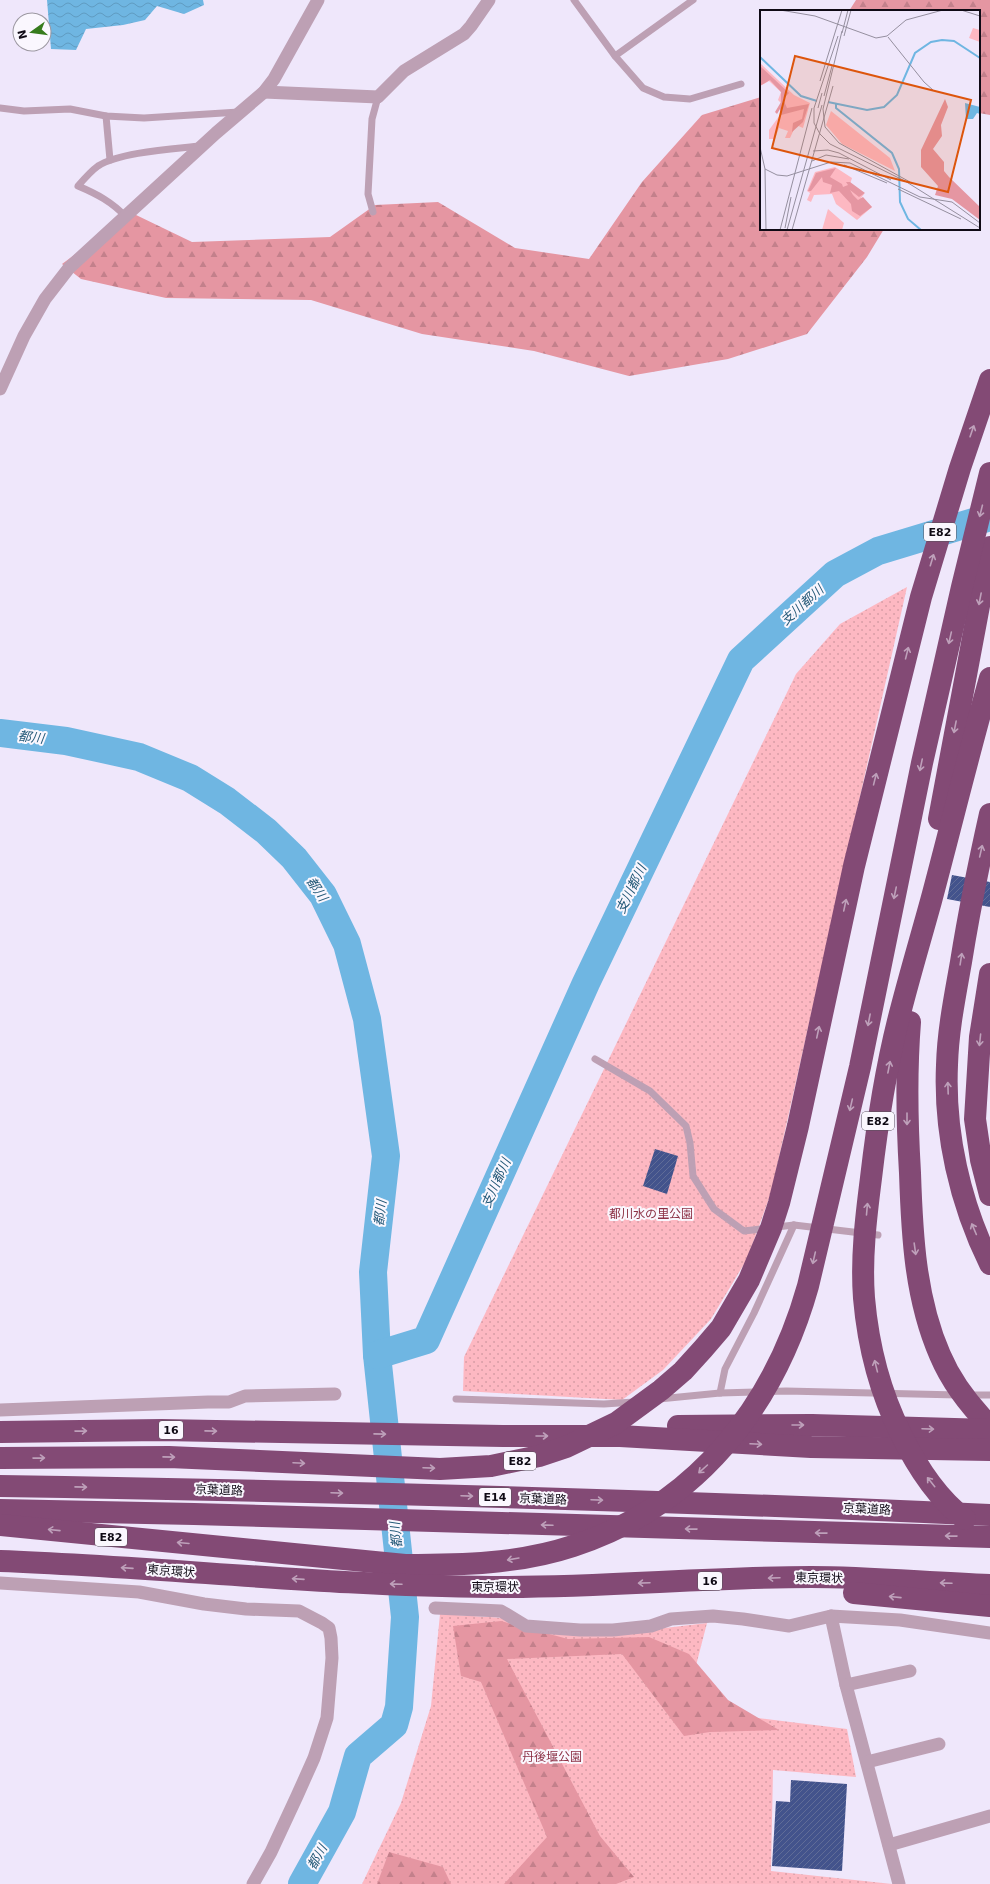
<svg xmlns="http://www.w3.org/2000/svg" width="990" height="1884" font-family="'DejaVu Sans','Noto Sans JP',sans-serif">
  <style>
    .grass { fill: url(#grass-dots) }
    .forest { fill: url(#forest-firs) }
    .water { fill: url(#water-waves) }
    .lines { fill: none; stroke-linecap: round; stroke-linejoin: round }
    .river { stroke: #6fb6e2; stroke-width: 28 }
    .building { fill: url(#building-hatch) }
    .lane { stroke: #bda0b4; stroke-width: 7 }
    .street { stroke: #bda0b4; stroke-width: 13 }
    .highway { stroke: #834a75; stroke-width: 22 }
    .oneway { stroke: #bea0ba }
    .labels { text-anchor: middle; dominant-baseline: central; stroke-width: 4; stroke-linejoin: round; paint-order: stroke }
    .shield { fill: #faf7fe; stroke: #56515b; stroke-width: 1 }
    .shield-label { font-size: 11px; font-weight: bold; fill: #0f0a15 }
    .park-label { font-size: 12px; fill: #8d3146; stroke: #faf7fe }
    .street-label { font-size: 12px; fill: #0f0a15; stroke: #faf7fe }
    .water-label { font-size: 13px; font-style: italic; fill: #245978; stroke: #faf7fe }
    .inset-river { fill: none; stroke: #6fb6e2; stroke-width: 2 }
    .inset-road { fill: none; stroke: #958f9f; stroke-width: 1 }
    .view { fill: #dd550c; fill-opacity: 0.15; stroke: #dd550c; stroke-width: 2 }
    .inset-edge { fill: none; stroke: #0f0a15; stroke-width: 2 }
  </style>
  <defs>
    <pattern id="grass-dots" width="8" height="8" patternUnits="userSpaceOnUse"><rect width="8" height="8" fill="#fdb8c2"/><path d="M2 2h.1M6 6h.1" fill="none" stroke="#d89da6" stroke-width="1.8" stroke-linecap="round"/></pattern>
    <pattern id="forest-firs" width="22" height="20" patternUnits="userSpaceOnUse"><rect width="22" height="20" fill="#e596a2"/><path d="M5 1l3.5 6h-7zM16 11l3.5 6h-7z" fill="#c3808b"/></pattern>
    <pattern id="water-waves" width="16" height="10" patternUnits="userSpaceOnUse"><rect width="16" height="10" fill="#6fb6e2"/><path d="M0 5q4-4 8 0t8 0" fill="none" stroke="#5f9bc1"/></pattern>
    <pattern id="building-hatch" width="6" height="6" patternUnits="userSpaceOnUse"><rect width="6" height="6" fill="#43538c"/><path d="M-1 1l2-2M0 6l6-6M5 7l2-2" fill="none" stroke="#606c97"/></pattern>
  </defs>
  <rect width="100%" height="100%" fill="#efe7fb"/>
  <g class="grass">
    <path d="M907 587 771 1193 747 1259 711 1319 663 1370 622 1400 463 1391 464 1357 796 674 840 624Z"/>
    <path d="M440 1614 505 1618 605 1635 707 1623 692 1681V1710L847 1729 856 1777 773 1770 771 1871 892 1884H362L401 1803 431 1706Z"/>
  </g>
  <g class="forest">
    <path d="M856 0H990V115L979 113V11H849Z"/>
    <path d="M761 97V229H884L867 257 807 334 728 359 629 376 534 351 422 334 311 300 166 298 81 279 62 264 93 241 134 214 192 242 330 237 375 205 438 202 515 248 589 259 642 182 702 115Z"/>
    <path d="M501 1621 568 1639 649 1637 689 1654 728 1700 779 1730 710 1732 684 1736 622 1654 507 1659 600 1836 634 1877 616 1884H504L547 1837 481 1682 461 1676 453 1626Z"/>
    <path d="M389 1852 443 1867 451 1884H377Z"/>
  </g>
  <path class="water" d="M47 0H203L204 5 184 14 157 6 145 20 123 25 86 29 76 50 51 49Z"/>
  <g class="lines">
    <g class="river">
      <path d="M0 733 66 741 139 757 190 778 227 801 266 831 294 858 323 895 347 944 367 1019 386 1156 373 1272 377 1355 405 1617 399 1707 394 1725 358 1756 342 1812 302 1884"/>
      <path d="M377 1355 426 1340 586 983 741 660 835 574 878 551 990 517"/>
    </g>
  </g>
  <g class="building">
    <path d="M952 875 990 882V907L947 899Z"/>
    <path d="M655 1149 678 1156 667 1194 643 1186Z"/>
    <path d="M791 1780 847 1784 842 1871 772 1866 776 1801 790 1802Z"/>
  </g>
  <g class="lines">
    <g class="lane">
      <path d="M574 0 615 56 643 88 664 97 690 99 741 84"/>
      <path d="M615 56 693 0"/>
      <path d="M0 108 24 111 70 109 106 116 144 118 239 112"/>
      <path d="M106 116 110 160"/>
      <path d="M373 212 368 194 372 119 378 97"/>
      <path d="M126 217C112 202 97 194 78 186 84 179 91 171 98 166 120 152 174 149 200 146"/>
      <path d="M595 1059 650 1091 686 1126 690 1143 693 1176 714 1209 744 1231 794 1225 878 1235"/>
      <path d="M720 1393 725 1369 754 1313 794 1225"/>
      <path d="M968 1395H990"/>
      <path d="M456 1399 604 1404 634 1402"/>
      <path d="M659 1399 720 1393 786 1391 958 1395"/>
    </g>
    <g class="street">
      <path d="M264 92 378 97 404 71 464 34 471 26 489 0"/>
      <path d="M0 389 24 336 45 299 69 268 216 133 264 92 274 79 318 0"/>
      <path d="M0 1410 208 1402H229L245 1396 335 1394"/>
      <path d="M0 1583 139 1592 204 1604 246 1609 299 1611 322 1623 329 1628 331 1638 332 1658 327 1718 314 1758 297 1796 271 1852 253 1884"/>
      <path d="M435 1608 501 1611 526 1626 580 1630H613L651 1626 671 1619 713 1616 743 1619 789 1626 831 1616 900 1620 990 1633"/>
      <path d="M831 1616 846 1685 899 1884"/>
      <path d="M846 1685 910 1671"/>
      <path d="M867 1762 939 1744"/>
      <path d="M889 1845 990 1816"/>
    </g>
    <g class="highway">
      <path d="M990 814C979 863 969 912 961 962 955 996 948 1030 947 1065 944 1133 960 1203 990 1264"/>
      <path d="M939 819 990 547"/>
      <path d="M990 974 980 1037 975 1119 981 1160 990 1195"/>
      <path d="M910 1022C906 1072 907 1123 910 1173 912 1234 915 1298 940 1355 951 1381 970 1406 990 1426"/>
      <path d="M678 1426 812 1425 990 1430"/>
      <path d="M0 1432 162 1430 503 1436H620L811 1447 990 1450"/>
      <path d="M0 1458 169 1457 440 1469 491 1466 539 1456 566 1447 616 1423 661 1390 683 1371 703 1349 721 1328 749 1280 771 1228 779 1203 798 1126 854 866 921 597 960 468 990 380"/>
      <path d="M0 1486C330 1491 660 1500 990 1515"/>
      <path d="M0 1510 194 1514 990 1537"/>
      <path d="M965 1519C937 1498 916 1465 901 1434 880 1392 868 1344 864 1298 861 1258 866 1217 871 1178 877 1126 885 1073 898 1021 908 981 920 941 931 901 951 826 969 752 990 678"/>
      <path d="M0 1525 405 1565C461 1565 519 1564 573 1546 696 1506 774 1407 808 1286L860 1067 922 763 962 587 990 473"/>
      <path d="M0 1561C164 1567 328 1586 492 1587 599 1588 705 1577 811 1577 870 1577 930 1583 990 1585"/>
      <path d="M854 1593 990 1606"/>
    </g>
  </g>
  <defs><path id="oneway-shaft" d="M-6 0H5M1.5-3L5.5 0L1.5 3" fill="none" stroke-width="1.6" stroke-linecap="round" stroke-linejoin="round"/></defs>
  <g class="oneway">
    <use href="#oneway-shaft" transform="translate(972 431) rotate(-71)"/>
    <use href="#oneway-shaft" transform="translate(981 511) rotate(104)"/>
    <use href="#oneway-shaft" transform="translate(932 560) rotate(-73)"/>
    <use href="#oneway-shaft" transform="translate(980 599) rotate(101)"/>
    <use href="#oneway-shaft" transform="translate(950 638) rotate(103)"/>
    <use href="#oneway-shaft" transform="translate(907 653) rotate(-76)"/>
    <use href="#oneway-shaft" transform="translate(955 727) rotate(101)"/>
    <use href="#oneway-shaft" transform="translate(921 765) rotate(102)"/>
    <use href="#oneway-shaft" transform="translate(875 779) rotate(-76)"/>
    <use href="#oneway-shaft" transform="translate(981 851) rotate(-77)"/>
    <use href="#oneway-shaft" transform="translate(895 893) rotate(102)"/>
    <use href="#oneway-shaft" transform="translate(845 905) rotate(-78)"/>
    <use href="#oneway-shaft" transform="translate(961 959) rotate(-81)"/>
    <use href="#oneway-shaft" transform="translate(869 1020) rotate(101)"/>
    <use href="#oneway-shaft" transform="translate(818 1032) rotate(-78)"/>
    <use href="#oneway-shaft" transform="translate(980 1040) rotate(96)"/>
    <use href="#oneway-shaft" transform="translate(889 1067) rotate(-79)"/>
    <use href="#oneway-shaft" transform="translate(948 1088) rotate(-92)"/>
    <use href="#oneway-shaft" transform="translate(851 1105) rotate(103)"/>
    <use href="#oneway-shaft" transform="translate(907 1119) rotate(90)"/>
    <use href="#oneway-shaft" transform="translate(867 1209) rotate(-85)"/>
    <use href="#oneway-shaft" transform="translate(974 1229) rotate(-113)"/>
    <use href="#oneway-shaft" transform="translate(915 1249) rotate(82)"/>
    <use href="#oneway-shaft" transform="translate(814 1258) rotate(103)"/>
    <use href="#oneway-shaft" transform="translate(876 1366) rotate(-104)"/>
    <use href="#oneway-shaft" transform="translate(798 1425)"/>
    <use href="#oneway-shaft" transform="translate(928 1429) rotate(2)"/>
    <use href="#oneway-shaft" transform="translate(81 1431) rotate(-1)"/>
    <use href="#oneway-shaft" transform="translate(211 1431) rotate(1)"/>
    <use href="#oneway-shaft" transform="translate(380 1434) rotate(1)"/>
    <use href="#oneway-shaft" transform="translate(542 1436)"/>
    <use href="#oneway-shaft" transform="translate(756 1444) rotate(3)"/>
    <use href="#oneway-shaft" transform="translate(169 1457) rotate(1)"/>
    <use href="#oneway-shaft" transform="translate(39 1458) rotate(-1)"/>
    <use href="#oneway-shaft" transform="translate(299 1463) rotate(3)"/>
    <use href="#oneway-shaft" transform="translate(429 1468) rotate(2)"/>
    <use href="#oneway-shaft" transform="translate(703 1469) rotate(138)"/>
    <use href="#oneway-shaft" transform="translate(931 1482) rotate(-129)"/>
    <use href="#oneway-shaft" transform="translate(81 1487) rotate(1)"/>
    <use href="#oneway-shaft" transform="translate(337 1493) rotate(2)"/>
    <use href="#oneway-shaft" transform="translate(467 1496) rotate(2)"/>
    <use href="#oneway-shaft" transform="translate(597 1500) rotate(2)"/>
    <use href="#oneway-shaft" transform="translate(547 1525) rotate(-178)"/>
    <use href="#oneway-shaft" transform="translate(691 1529) rotate(-179)"/>
    <use href="#oneway-shaft" transform="translate(54 1530) rotate(-174)"/>
    <use href="#oneway-shaft" transform="translate(821 1533) rotate(-179)"/>
    <use href="#oneway-shaft" transform="translate(951 1536) rotate(-179)"/>
    <use href="#oneway-shaft" transform="translate(183 1543) rotate(-175)"/>
    <use href="#oneway-shaft" transform="translate(513 1559) rotate(170)"/>
    <use href="#oneway-shaft" transform="translate(127 1568) rotate(-176)"/>
    <use href="#oneway-shaft" transform="translate(774 1578) rotate(178)"/>
    <use href="#oneway-shaft" transform="translate(298 1579) rotate(-176)"/>
    <use href="#oneway-shaft" transform="translate(644 1583) rotate(178)"/>
    <use href="#oneway-shaft" transform="translate(946 1583) rotate(-178)"/>
    <use href="#oneway-shaft" transform="translate(396 1584) rotate(-178)"/>
    <use href="#oneway-shaft" transform="translate(895 1597) rotate(-174)"/>
  </g>
  <g class="labels">
    <g class="shield">
      <rect x="924" y="523" width="32" height="18" rx="3"/>
      <rect x="862" y="1112" width="32" height="18" rx="3"/>
      <rect x="159" y="1421" width="24" height="18" rx="3"/>
      <rect x="504" y="1452" width="32" height="18" rx="3"/>
      <rect x="479" y="1488" width="32" height="18" rx="3"/>
      <rect x="95" y="1528" width="32" height="18" rx="3"/>
      <rect x="698" y="1572" width="24" height="18" rx="3"/>
    </g>
    <g class="shield-label">
      <text x="940" y="532">E82</text>
      <text x="878" y="1121">E82</text>
      <text x="171" y="1430">16</text>
      <text x="520" y="1461">E82</text>
      <text x="495" y="1497">E14</text>
      <text x="111" y="1537">E82</text>
      <text x="710" y="1581">16</text>
    </g>
    <g class="park-label">
      <text x="651" y="1214">都川水の里公園</text>
      <text x="552" y="1757">丹後堰公園</text>
    </g>
    <g class="street-label">
      <text transform="translate(219 1490) rotate(2)">京葉道路</text>
      <text transform="translate(543 1499) rotate(2)">京葉道路</text>
      <text transform="translate(867 1509) rotate(3)">京葉道路</text>
      <text transform="translate(171 1571) rotate(4)">東京環状</text>
      <text transform="translate(819 1578) rotate(1)">東京環状</text>
      <text x="495" y="1587">東京環状</text>
    </g>
    <g class="water-label">
      <text transform="translate(802 605) rotate(-42)">支川都川</text>
      <text transform="translate(31 737) rotate(7)">都川</text>
      <text transform="translate(317 889) rotate(56)">都川</text>
      <text transform="translate(631 889) rotate(-64)">支川都川</text>
      <text transform="translate(496 1183) rotate(-66)">支川都川</text>
      <text transform="translate(380 1213) rotate(-83)">都川</text>
      <text transform="translate(396 1535) rotate(-96)">都川</text>
      <text transform="translate(317 1857) rotate(-61)">都川</text>
    </g>
  </g>
  <g transform="translate(760 10)">
    <rect width="220" height="220" fill="#efe7fb"/>
    <path d="M0 53 34 85 50 93 43 118 36 115 30 128H25L28 121 19 118 15 129H9V120L20 105 21 93 18 90 21 82 9 71 0 76ZM71 101 130 148 135 161 82 134 66 115ZM75 157 92 168 90 174 104 184 101 188 112 197 97 210 76 194 72 184 54 185 51 192 47 190 50 183 47 181 55 162Z" fill="#fdb8c2"/>
    <path d="M0 56 29 83 23 89 27 98 49 94 43 112 32 122 33 113 42 109 44 99 21 105 20 99 17 104 15 102 21 92V82L10 70 0 76ZM185 89 188 97 181 115 182 126 173 139 184 152V161L189 167 220 197V210L192 189 175 185 178 176 161 157V140ZM76 158 70 167 82 174 83 177 88 175 86 172H90L105 183 99 187 90 180 93 185 98 190 103 187 112 197 100 206 92 201 91 194 79 181 70 183 72 175 63 172 62 167 51 181H48L56 163Z" fill="#e596a2"/>
    <path d="M213 18 220 20V32L209 28ZM68 199 84 213 82 220H62Z" fill="#fdb8c2"/>
    <path d="M205 93 220 97V104L217 103 213 109H206Z" fill="#6fb6e2"/>
    <path class="inset-river" d="M0 47 41 86 57 91M68 92 107 100 124 97 137 85 155 43 171 32 182 30 194 31 220 48M76 93V98L132 143 139 159 140 192 148 209 161 220"/>
    <path class="inset-road" d="M20 0 55 6 116 28 127 26 146 10 183 0M201 0 220 6M82 21 63 99 65 117 79 133 150 172M82 23 88 0M78 26 54 98V113L60 124 70 134 145 171 220 218M84 26 91 0M128 27 164 72 173 80M60 71 82 0M64 86 72 56M58 98 62 83M0 137 5 159 6 220M53 141 68 140 79 143 131 170M52 151 66 145 89 149M84 155 127 173M5 159 17 165 27 166 71 152 90 153 160 187 192 192 220 213M138 179 201 209M25 218 31 187M20 220 52 98M27 220 62 95M32 220 73 76"/>
    <path class="view" d="M35 46 211 90 188 182 12 138Z"/>
    <rect width="220" height="220" class="inset-edge"/>
  </g>
  <g transform="translate(32 32) rotate(256)"><circle r="19" fill="#faf7fe" stroke="#9c98a1"/>
  <path d="M0-3L7 15L0 10L-7 15Z" fill="#377b1d"/>
  <text y="-6" font-size="11" font-weight="bold" text-anchor="middle" fill="#0f0a15">N</text>
  </g>
</svg>
